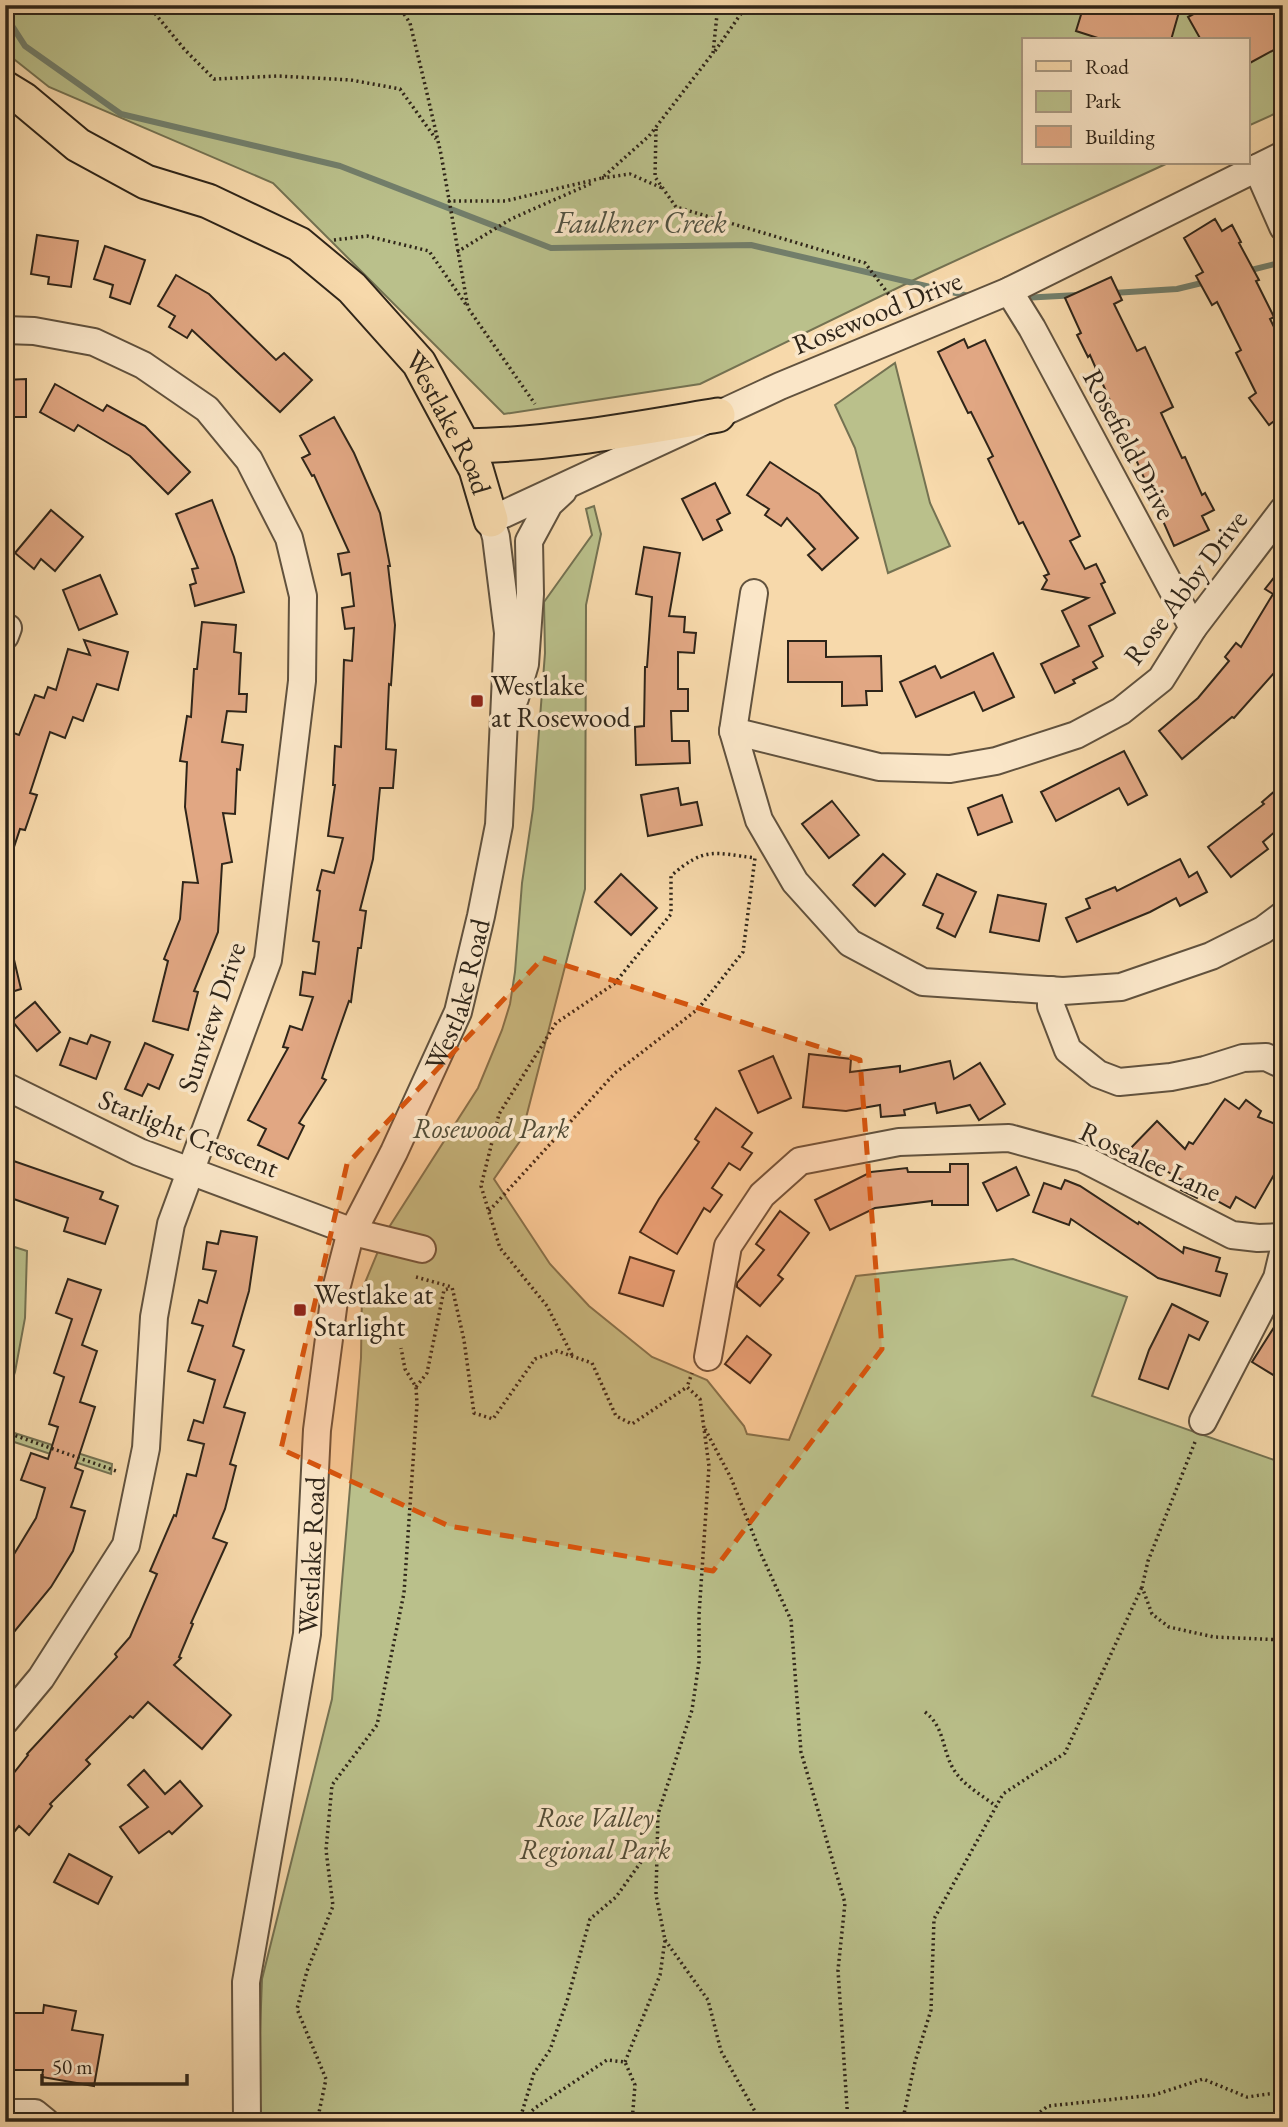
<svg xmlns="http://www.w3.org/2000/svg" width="1288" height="2127" font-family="'EB Garamond',serif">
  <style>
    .green { fill: #bac08b; stroke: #747252; stroke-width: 2 }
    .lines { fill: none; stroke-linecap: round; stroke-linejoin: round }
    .stream { stroke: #727f6c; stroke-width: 6 }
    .building { fill: #e1a783; stroke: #2f2519; stroke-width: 2 }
    .minor-casing { stroke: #61523e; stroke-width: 30 }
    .major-casing { stroke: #2f2519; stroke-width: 37 }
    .path { stroke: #2f2519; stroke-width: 3.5; stroke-dasharray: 2 3.5; stroke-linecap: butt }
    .minor { stroke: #fae6c8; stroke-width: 26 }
    .major { stroke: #f7d9ab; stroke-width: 33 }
    .marked { fill: #d6540d; fill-opacity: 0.2; stroke: #d6540d; stroke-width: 5; stroke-dasharray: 14 9; stroke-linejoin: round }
    .poi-dot { fill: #8f2418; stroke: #fae6c8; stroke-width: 2.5 }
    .labels { text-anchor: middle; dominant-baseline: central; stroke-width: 7; stroke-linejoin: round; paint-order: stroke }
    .street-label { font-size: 28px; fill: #2f2519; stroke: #fae6c8 }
    .poi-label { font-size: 28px; fill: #2f2519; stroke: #fae6c8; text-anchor: start }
    .park-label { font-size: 28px; font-style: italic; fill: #524c36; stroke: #fae6c8 }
    .water-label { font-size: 30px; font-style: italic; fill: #505242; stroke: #fae6c8 }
  </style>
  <rect width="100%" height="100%" fill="#f7d9ab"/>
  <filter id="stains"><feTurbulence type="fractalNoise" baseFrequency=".00286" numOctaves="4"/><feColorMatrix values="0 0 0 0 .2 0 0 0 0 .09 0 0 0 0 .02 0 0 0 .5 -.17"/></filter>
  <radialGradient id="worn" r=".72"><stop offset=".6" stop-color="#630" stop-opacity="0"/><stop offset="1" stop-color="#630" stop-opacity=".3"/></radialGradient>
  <g class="green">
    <path d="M5 5H1283V110L1248 126V40H1024V163H1168L920 277 700 384 504 414 273 183 49 87 5 52Z"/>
    <path d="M895 363 930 503 950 546 888 573 855 448 835 405Z"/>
    <path d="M594 506 601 534 586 605 585 889 520 1141 494 1179 550 1264 589 1306 652 1357 707 1380 744 1426 747 1434 789 1440 856 1276 1013 1259 1127 1297 1092 1396 1277 1461 1283 1452V2122H262L258 2086 262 1979 332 1699 361 1358 362 1290 386 1232 478 1088 502 1030 510 1004 515 972 522 883 533 809 545 653 544 602 592 535 586 509Z"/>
    <path d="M5 1244 27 1251 25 1318 15 1372 5 1401Z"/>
    <path d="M5 1430 112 1464 111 1474 5 1439Z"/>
  </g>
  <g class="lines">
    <g class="stream">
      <path d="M5 15 25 46 121 114 340 166 551 248 751 245 973 297"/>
      <path d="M1247 271 1283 262"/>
      <path d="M1113 293 1177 289 1206 282"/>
      <path d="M1022 298 1078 295"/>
    </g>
  </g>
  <g class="building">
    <path d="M1084 5H1181L1171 40H1104L1076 31Z"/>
    <path d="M1210 5H1283V45L1248 64V40H1201L1188 17Z"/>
    <path d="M1215 219 1222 231 1232 225 1241 242 1239 243 1259 280 1256 281 1274 317 1270 319 1283 345V414L1269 425 1249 398 1256 393 1236 353 1241 350 1217 302 1212 305 1196 276 1203 272 1184 238Z"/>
    <path d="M37 235 78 241 71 287 48 284 49 277 31 274Z"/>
    <path d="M105 246 145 260 130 304 110 297 113 285 94 279Z"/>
    <path d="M176 275 209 294 276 360 284 353 312 380 280 412 192 330 187 338 169 327 175 316 158 306Z"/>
    <path d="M1111 277 1122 300 1114 304 1137 351 1145 347 1173 407 1161 413 1182 458 1185 457 1202 495 1205 493 1214 510 1202 516 1209 530 1174 546 1090 355 1088 357 1077 335 1081 333 1065 298Z"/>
    <path d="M964 339 968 348 985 340 1080 536 1070 541 1085 569 1096 564 1105 582 1101 584 1115 613 1089 626 1103 656 1093 662 1097 668 1073 680 1075 683 1055 693 1041 664 1079 646 1062 611 1088 598 1042 589 1047 580 1044 576 1049 574 1023 522 1019 524 988 459 993 456 971 412 968 413 938 352Z"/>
    <path d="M26 379V417H5V380Z"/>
    <path d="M55 384 103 411 107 405 145 426 190 472 168 494 130 456 78 425 74 431 40 412Z"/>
    <path d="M334 417 354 453 380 513 390 566H388L395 625 391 685 389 684 386 749 396 750 393 788H380L373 859 360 910 366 911 361 948H358L351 1002 349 1001 322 1078 326 1080 299 1123 304 1126 288 1159 258 1145 266 1129 248 1120 288 1048 283 1047 290 1026 302 1030 313 997 300 995 303 972 315 974 319 942 313 941 320 891 317 890 322 870 334 873 343 838 328 836 335 785H333L335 746 341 747 344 660 352 661 354 628 345 629 342 608 354 606 350 573 342 575 338 554 349 552 314 475 312 476 302 458 310 454 300 436Z"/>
    <path d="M770 462 819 494 858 538 822 570 808 555 815 549 787 518 781 526 765 515 769 509 747 495Z"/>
    <path d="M715 483 730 513 717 520 722 530 703 540 682 499Z"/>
    <path d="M212 500 234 557 244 592 195 606 190 585 196 583 192 569 198 568 176 514Z"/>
    <path d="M51 510 83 537 55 571 41 559 34 569 15 553Z"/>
    <path d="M644 547 680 553 669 616 685 617 684 632 696 633 694 653 678 652V689H688V711H671L672 741H689L690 763 636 765 635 727 644 726 645 667H647L652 597 636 594Z"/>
    <path d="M1283 566V644L1276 655 1283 663 1234 718 1232 717 1182 759 1159 731 1198 698 1229 661 1225 657 1236 643 1241 647 1273 594 1265 589Z"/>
    <path d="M100 575 117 614 79 630 63 590Z"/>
    <path d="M202 622 236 625 234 652 241 653 239 694H247L246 712 227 711 222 742 243 745 240 770 237 769 235 814 223 813 232 862 222 864 218 932 194 991 198 992 188 1030 153 1021 168 961 164 959 180 919 183 882 198 883 185 807 187 762 180 761 187 716 191 717 194 669H197Z"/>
    <path d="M84 640 128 652 118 690 97 684 83 721 73 717 65 738 50 732 30 793 37 795 25 830 20 829 8 865H5V750L11 732 19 735 35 695 44 698 48 687 56 690 68 649 90 655Z"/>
    <path d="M788 641H826V657L881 656 882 691H866L867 705 842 706V682H788Z"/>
    <path d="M993 653 1014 697 983 711 974 692 916 717 900 682 935 666 941 678Z"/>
    <path d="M1124 751 1147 795 1128 805 1119 788 1056 821 1041 792Z"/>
    <path d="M1283 784V825L1263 842 1268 849 1231 877 1208 847 1264 804 1262 802Z"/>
    <path d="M678 788 681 805 697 802 702 825 648 836 641 795Z"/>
    <path d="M1002 795 1012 822 978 835 968 808Z"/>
    <path d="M832 801 859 835 829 858 802 824Z"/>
    <path d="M883 854 905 874 875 906 853 885Z"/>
    <path d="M1180 859 1189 877 1197 872 1207 892 1180 906 1176 898 1150 912 1077 942 1066 918 1090 908 1086 899 1115 887 1117 891Z"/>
    <path d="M621 874 657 908 631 935 595 902Z"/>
    <path d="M937 874 976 892 955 937 937 928 943 914 923 905Z"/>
    <path d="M998 895 1046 904 1039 941 990 932Z"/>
    <path d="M11 947 21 989 5 994V948Z"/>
    <path d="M35 1002 60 1032 37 1051 12 1021Z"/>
    <path d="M91 1035 110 1042 96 1079 60 1065 70 1038 87 1044Z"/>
    <path d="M145 1043 173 1055 159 1089 148 1084 142 1096 125 1089Z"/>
    <path d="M809 1054 851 1059 850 1072 900 1066V1072L950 1061 954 1079 980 1063 1005 1104 979 1120 970 1105 937 1113 935 1103 904 1110 905 1115 881 1117 880 1105 846 1111 803 1107Z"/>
    <path d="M773 1056 791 1098 758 1113 739 1071Z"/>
    <path d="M1225 1099 1239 1109 1246 1100 1261 1111 1258 1117 1283 1127V1159L1255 1208 1236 1197 1230 1208 1201 1192 1197 1198 1181 1190 1185 1182 1163 1169 1151 1158 1142 1167 1127 1152 1157 1121 1185 1149 1189 1142 1193 1144Z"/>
    <path d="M716 1108 752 1133 742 1147 752 1153 740 1170 729 1163 712 1188 722 1195 710 1212 704 1208 677 1254 640 1232 659 1199 699 1142 695 1139Z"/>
    <path d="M5 1158 103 1192 100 1199 118 1206 105 1244 64 1231 68 1218 5 1196Z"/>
    <path d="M950 1164H968V1205H932V1201L875 1208 830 1230 815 1200 871 1172 907 1168 908 1172H950Z"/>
    <path d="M1016 1167 1029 1195 997 1211 983 1183Z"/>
    <path d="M1065 1180 1080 1186 1138 1224 1139 1222 1183 1253 1184 1247 1220 1258 1216 1271 1227 1274 1220 1296 1158 1278 1071 1219 1069 1225 1033 1212 1044 1183 1061 1189Z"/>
    <path d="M780 1211 809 1233 778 1275 783 1279 760 1306 737 1287V1283L764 1250 756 1244Z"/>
    <path d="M221 1231 257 1237 249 1291 233 1346 244 1350 224 1407 245 1413 230 1464 236 1466 225 1509 213 1538 227 1543 191 1623 193 1624 179 1657 181 1658 174 1665 231 1715 202 1749 148 1702 133 1718 130 1716 86 1760 90 1764 50 1804 52 1806 29 1835 19 1826 5 1843V1784L28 1755 27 1754 117 1657 115 1654 130 1637 157 1574 150 1571 174 1515 176 1516 187 1474 196 1476 204 1444 188 1440 194 1420 203 1423 215 1380 188 1371 203 1326 192 1323 199 1300 207 1303 216 1271 203 1269 207 1242 218 1244Z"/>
    <path d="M630 1257 674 1271 663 1306 619 1293Z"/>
    <path d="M68 1279 101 1290 82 1345 97 1351 80 1402 95 1407 75 1468 83 1471 71 1507 85 1511 73 1551 51 1587 5 1643V1569L36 1518 45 1488 21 1480 31 1453 48 1459 58 1427 49 1424 64 1377 54 1373 72 1319 56 1313Z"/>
    <path d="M1172 1304 1208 1322 1199 1340 1189 1335 1168 1389 1139 1379 1149 1350Z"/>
    <path d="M1283 1313V1381L1252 1362Z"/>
    <path d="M747 1336 771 1355 750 1383 725 1364Z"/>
    <path d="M144 1770 165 1794 180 1781 202 1806 172 1834 169 1831 139 1853 120 1827 148 1807 128 1785Z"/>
    <path d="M69 1854 112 1877 98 1904 54 1882Z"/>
    <path d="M44 2005 76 2011 72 2030 103 2035 94 2086 42 2077 43 2070H5L6 2013H43Z"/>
  </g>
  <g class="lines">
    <g class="minor-casing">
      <g id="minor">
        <path d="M1257 168 1283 227"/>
        <path d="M1009 291 1032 328 1193 628"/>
        <path d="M5 330 34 331 94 342 143 365 207 409 249 460 289 538 303 596 302 681 268 960 171 1224 154 1317 146 1448 126 1545 41 1678 5 1721"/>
        <path d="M754 593 733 731 759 820 795 882 850 943 923 982 1063 991 1121 987 1211 956 1263 930 1283 915"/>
        <path d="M5 636 8 628"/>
        <path d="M515 698 525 664 530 594 529 541 549 504 563 491"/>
        <path d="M733 731 879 767 950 769 996 761 1076 735 1121 711 1161 679 1193 628 1283 510"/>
        <path d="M1051 990V1006L1068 1050 1098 1074 1119 1082 1171 1077 1205 1070 1243 1058 1266 1057 1283 1065"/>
        <path d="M5 1086 139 1152 353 1232 422 1249"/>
        <path d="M708 1357 728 1246 762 1195 800 1161 899 1142 1009 1138 1082 1158 1232 1235 1258 1238 1283 1237"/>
        <path d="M1203 1421 1277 1278 1283 1253"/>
        <path d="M5 2113H35L46 2122"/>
        <path id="s1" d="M247 2122 246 1982 307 1634 317 1430 335 1293 349 1239 394 1152 458 1012 481 916 499 825 508 633 496 537 491 520 780 386 1009 291 1283 155"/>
      </g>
    </g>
    <g class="major-casing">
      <g id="major">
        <path id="s2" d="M5 88 23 99 78 145 146 182 208 201 299 244 352 288 419 363 476 469 491 520"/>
        <path d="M464 446C550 445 634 429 718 415"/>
      </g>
    </g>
    <g class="path">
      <path d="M148 5 185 50 214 79 278 76 351 80 400 89 436 139"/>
      <path d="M398 5 410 23 426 89 441 154 468 308 535 404"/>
      <path d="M715 51 747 5"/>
      <path d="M656 129 655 177 676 207 865 263 902 312"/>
      <path d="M602 178 630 174 662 188"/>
      <path d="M448 201H505L602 178 649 136 713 53 718 5"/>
      <path d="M334 240 367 236 429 251 467 306"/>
      <path d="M457 252 511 219 592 183"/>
      <path d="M489 1211 615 1073 698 1009 743 952 755 858C714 853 705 846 671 876V914L614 984 556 1023 499 1114 481 1186 500 1248 547 1306 573 1357"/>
      <path d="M416 1277 452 1287 464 1340 474 1413 493 1419 535 1359 557 1351 592 1363 616 1416 632 1424 687 1387"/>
      <path d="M416 1387 427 1373 444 1290 451 1288"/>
      <path d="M705 1429 731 1478 761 1554 791 1620 801 1752 845 1903 838 1970 848 2122"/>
      <path d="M5 1432 119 1472"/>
      <path d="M1195 1442 1148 1561 1142 1587 1152 1614 1169 1627 1214 1637 1283 1640"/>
      <path d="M925 1712C945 1727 942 1751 954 1770 963 1785 983 1796 996 1806"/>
      <path d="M665 1940 708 2000 721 2051 761 2122"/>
      <path d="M625 2062 660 1975 665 1940 656 1895 658 1814 692 1710 699 1662V1615L709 1466 700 1399 687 1387 692 1373"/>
      <path d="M317 2122 326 2079 297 2009 307 1971 333 1906 326 1850 332 1785 377 1725 404 1593 417 1404 416 1387 405 1369 401 1348"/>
      <path d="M519 2122 534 2073 550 2050 567 2001 590 1919 616 1897 656 1841"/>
      <path d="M520 2122 535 2108 607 2060 625 2062 635 2085 632 2122"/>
      <path d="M899 2122 904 2114 915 2062 931 2010 934 1919 1003 1794 1065 1753 1142 1587"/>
      <path d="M1027 2122 1048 2106 1154 2095 1203 2079 1247 2097 1283 2092"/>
    </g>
    <use href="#minor" class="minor"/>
    <use href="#major" class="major"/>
  </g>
  <path class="marked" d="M543 958 860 1060 882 1349 713 1571 449 1526 281 1449 347 1164Z"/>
  <g class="poi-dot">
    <rect x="470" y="694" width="14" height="14" rx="3.5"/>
    <rect x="293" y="1303" width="14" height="14" rx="3.5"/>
  </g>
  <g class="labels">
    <g class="street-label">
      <text transform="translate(877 312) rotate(-22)">Rosewood Drive</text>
      <text stroke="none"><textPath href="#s2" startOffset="572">Westlake Road</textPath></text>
      <text transform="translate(1130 444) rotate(62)">Rosefield Drive</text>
      <text transform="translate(1185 587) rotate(-53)">Rose Abby Drive</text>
      <text stroke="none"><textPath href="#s1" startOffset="1160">Westlake Road</textPath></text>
      <text transform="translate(211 1017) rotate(-71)">Sunview Drive</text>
      <text transform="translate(189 1133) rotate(22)">Starlight Crescent</text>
      <text transform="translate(1151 1161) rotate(25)">Rosealee Lane</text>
      <text stroke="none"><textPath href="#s1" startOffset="572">Westlake Road</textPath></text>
    </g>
    <g class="poi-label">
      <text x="491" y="685">Westlake<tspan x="491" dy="32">at Rosewood</tspan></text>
      <text x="314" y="1294">Westlake at<tspan x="314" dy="32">Starlight</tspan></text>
    </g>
    <g class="park-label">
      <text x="491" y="1128">Rosewood Park</text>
      <text x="595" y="1817">Rose Valley<tspan x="595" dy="32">Regional Park</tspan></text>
    </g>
    <g class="water-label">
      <text x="641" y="222">Faulkner Creek</text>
    </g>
  </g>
  <rect width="1288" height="2127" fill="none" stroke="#f7d9ab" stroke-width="28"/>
  <rect x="7" y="7" width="1274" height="2113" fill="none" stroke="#2f2519" stroke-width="3.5"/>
  <rect x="14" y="14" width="1260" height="2099" fill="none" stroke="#2f2519" stroke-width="2"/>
  <rect x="1022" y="38" width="228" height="126" fill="#fae6c8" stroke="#a99982" stroke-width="2"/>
  <rect x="1036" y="61" width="35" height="10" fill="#f7d9ab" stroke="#a99982" stroke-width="2"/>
  <text x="1085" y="74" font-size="21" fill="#2f2519">Road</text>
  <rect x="1036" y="91" width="35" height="21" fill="#bac08b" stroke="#a99982" stroke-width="2"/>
  <text x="1085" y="108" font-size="21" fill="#2f2519">Park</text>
  <rect x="1036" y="126" width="35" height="21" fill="#e1a783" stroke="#a99982" stroke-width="2"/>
  <text x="1085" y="144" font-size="21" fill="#2f2519">Building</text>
  <path d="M42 2074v10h145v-10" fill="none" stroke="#2f2519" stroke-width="3.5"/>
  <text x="52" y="2074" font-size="21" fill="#2f2519" stroke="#fae6c8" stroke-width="5" paint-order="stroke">50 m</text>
  <rect width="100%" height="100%" filter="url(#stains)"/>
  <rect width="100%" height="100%" fill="url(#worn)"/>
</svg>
